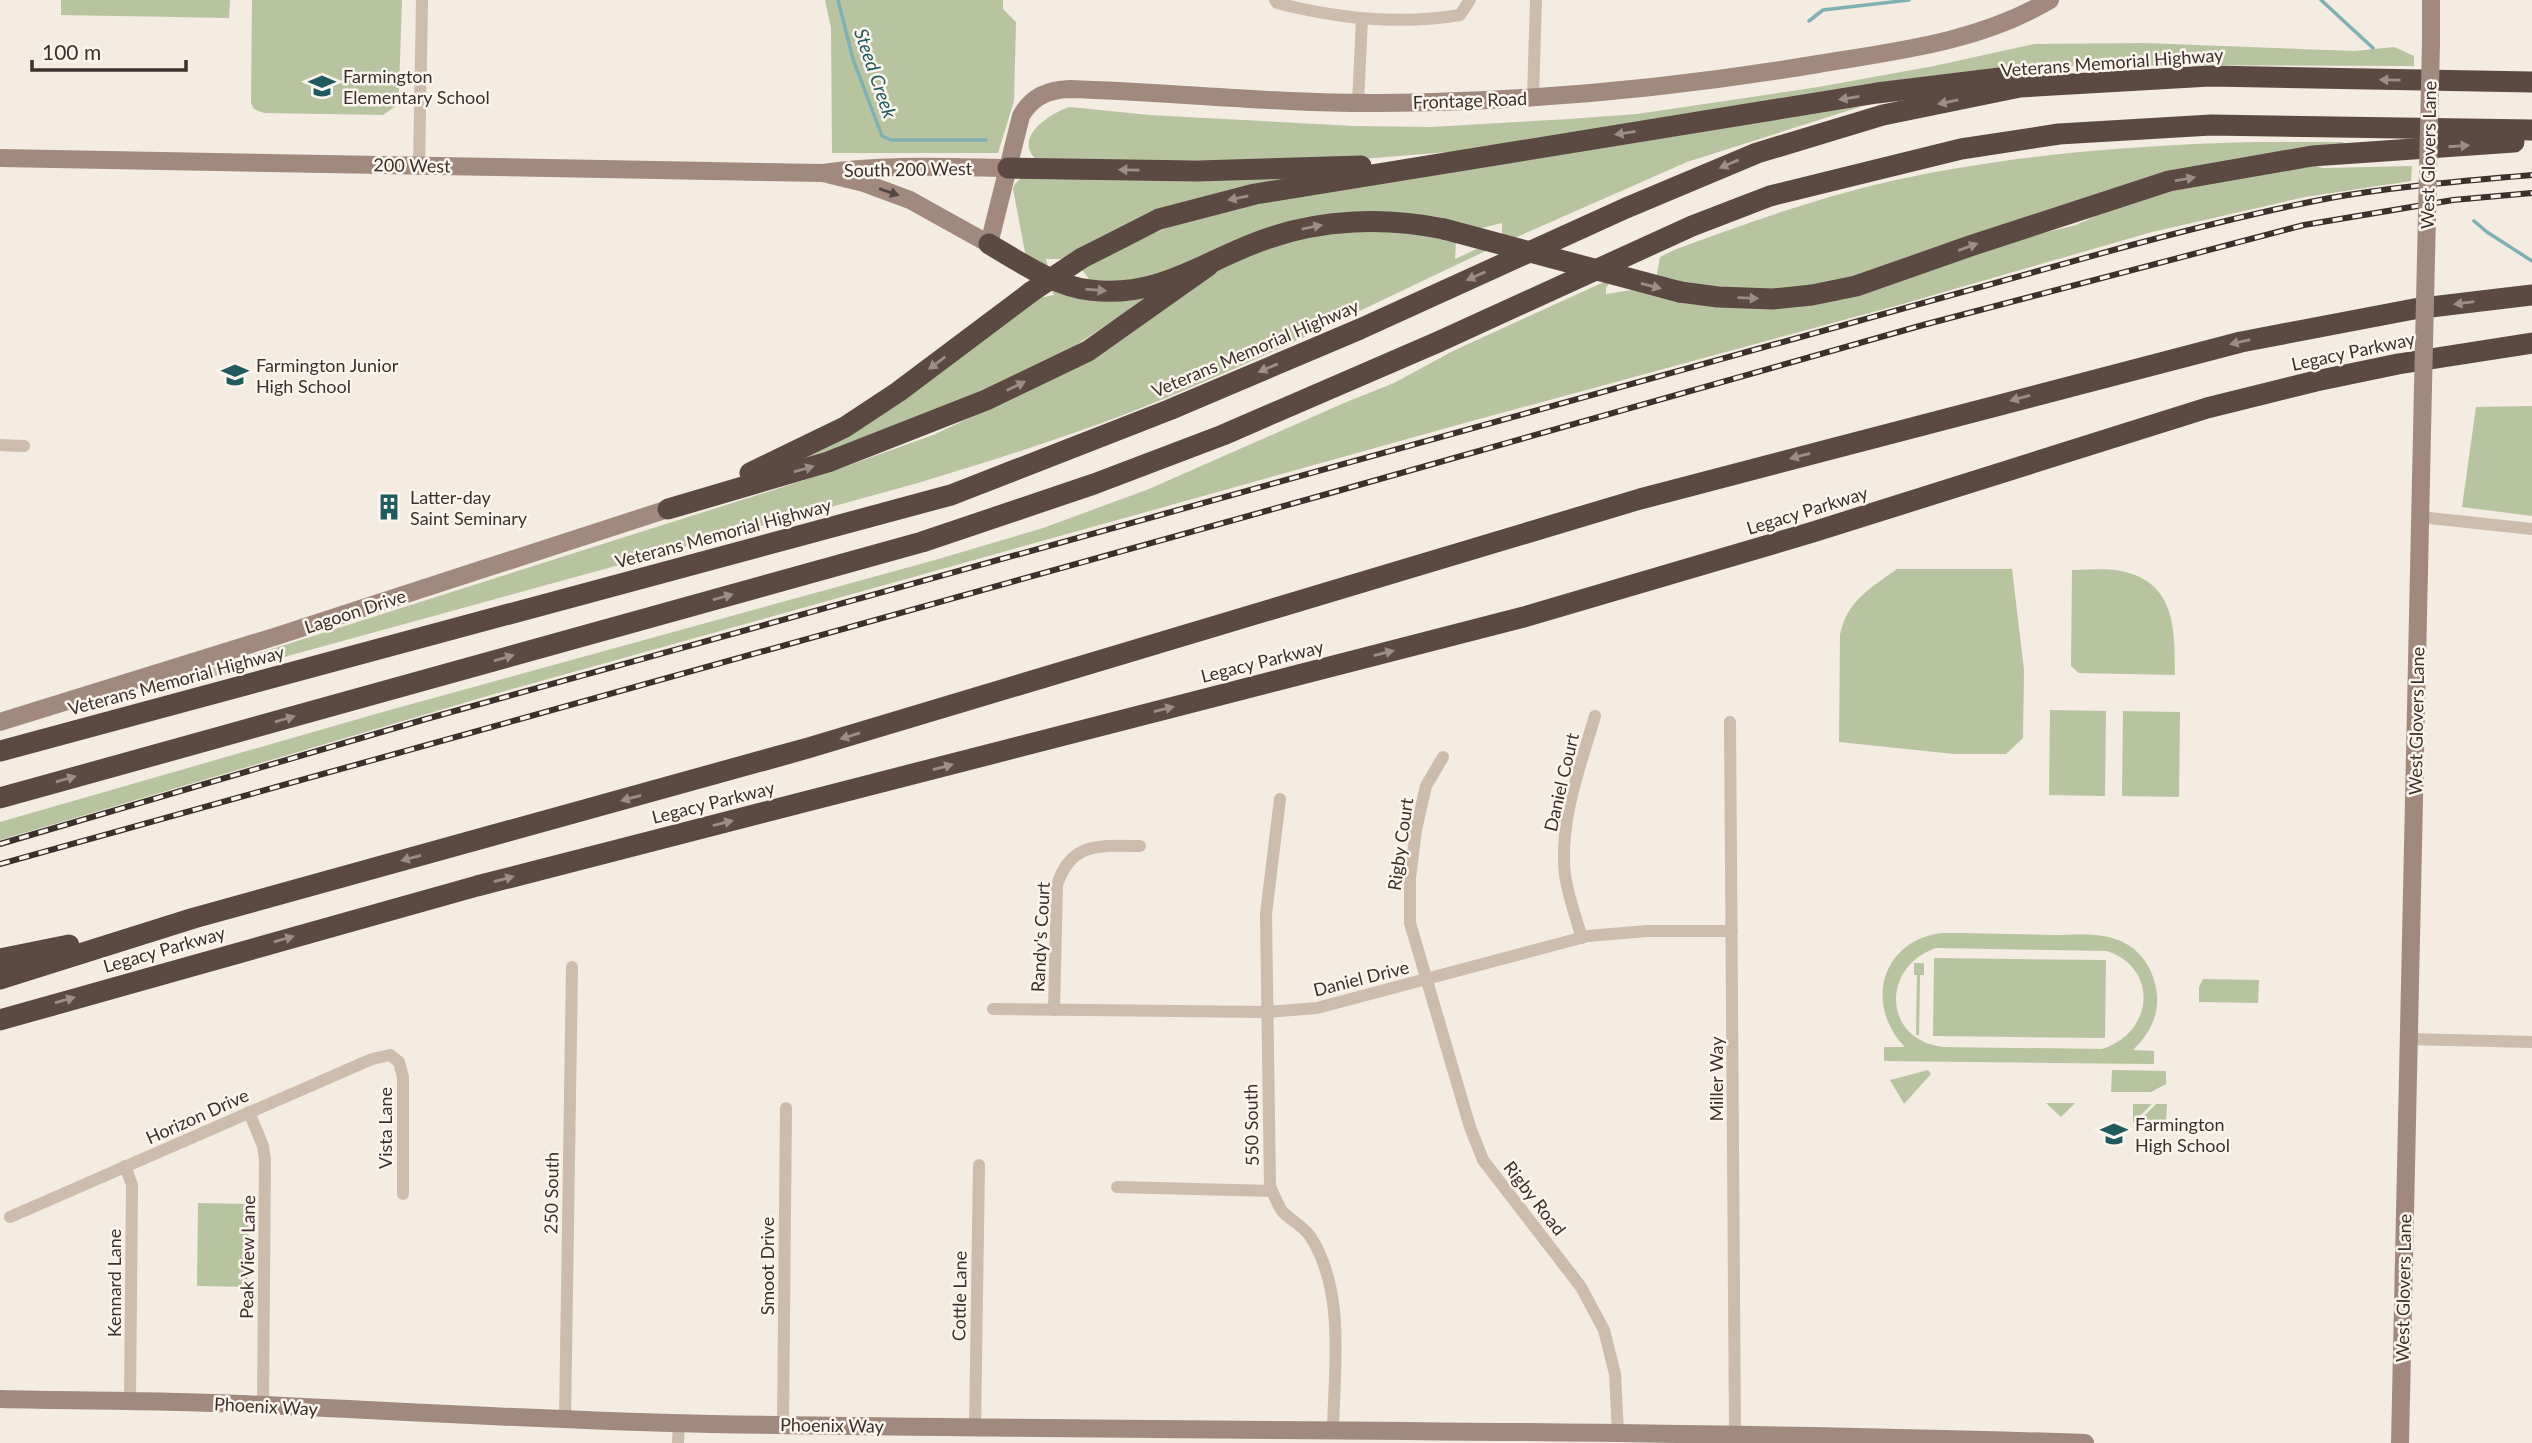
<svg xmlns="http://www.w3.org/2000/svg" width="2532" height="1443" font-family="Lato,sans-serif">
  <style>
    .green { fill: #b8c4a0; fill-rule: evenodd }
    .lines { fill: none; stroke-linecap: round; stroke-linejoin: round }
    .stream { stroke: #7fb0b2; stroke-width: 3.5 }
    .street { stroke: #cdbbac; stroke-width: 12 }
    .secondary { stroke: #a18a7d; stroke-width: 18 }
    .highway { stroke: #5c4a42; stroke-width: 21 }
    .rail-casing { stroke: #3b302b; stroke-width: 6 }
    .rail { stroke: #fbf5ee; stroke-width: 3.5; stroke-dasharray: 10; stroke-linecap: butt }
    .secondary-bridge { stroke: #a18a7d; stroke-width: 18 }
    .highway-bridge { stroke: #5c4a42; stroke-width: 21 }
    .oneway { fill: #9c8e87 }
    .oneway2 { fill: #544640 }
    .labels { text-anchor: middle; dominant-baseline: central; stroke-width: 5; stroke-linejoin: round; paint-order: stroke }
    .street-label { font-size: 18px; fill: #3b302b; stroke: #fbf5ee }
    .poi-label { font-size: 18px; fill: #3b302b; stroke: #fbf5ee; text-anchor: start }
    .water-label { font-size: 19px; font-style: italic; fill: #1f5a5e; stroke: #fbf5ee }
  </style>
  <rect width="100%" height="100%" fill="#f4ebe1"/>
  <g class="green">
    <path d="M61 0H230L229 18 61 15Z"/>
    <path d="M252 0H402L399 89 396 106 383 115 264 113 254 109 251 103Z"/>
    <path d="M825 0H1003V9L1016 22 1014 101 998 153H832L831 28Z"/>
    <path d="M2144 43 2355 51 2394 47 2414 56V66L2110 65 2031 67 1486 149 1336 161 1037 160C1012 139 1049 113 1070 107L1149 115 1354 126 1431 127 1569 119 1637 114 1818 87 1934 66 2034 44Z"/>
    <path d="M1863 106 1687 162 1510 240 1502 237V223L1474 230 1378 212 1154 276 1094 286 1080 267 1175 224 1242 206Z"/>
    <path d="M2256 142H2343L2344 144 2310 149 1815 289 1755 292 1656 279 1660 257 1674 250C1744 224 1814 199 1887 182 2008 155 2132 145 2256 142Z"/>
    <path d="M2307 164 2323 168 2412 166 2411 181 2305 197 2152 232 1899 305 1461 424 491 695 0 840V822L379 713 935 560 1043 528 1149 489 1344 403 1394 383 1453 351 1606 281 1610 282 1606 288V294L1638 289 1664 296 1885 285 2043 233 2076 225 2110 209 2165 192Z"/>
    <path d="M1337 174 1277 186 1067 259H1046L1048 268 1026 257 1013 189 1015 184 1021 178Z"/>
    <path d="M1395 231 1456 240 1455 259 1481 247 1490 249C1371 305 1253 364 1131 412 1061 439 990 461 918 483L157 692 152 687 833 471 933 435 1004 402 1211 274C1250 253 1295 235 1340 232 1359 231 1377 232 1395 231Z"/>
    <path d="M1050 288C1094 305 1111 301 1156 292L1046 365 756 481 1034 299 1054 295Z"/>
    <path d="M2532 406V516L2462 507 2476 407Z"/>
    <path d="M1897 569H2012L2024 670 2023 738 2006 754H1954L1839 742 1840 635C1847 600 1871 588 1897 569Z"/>
    <path d="M2072 570C2088 570 2105 568 2121 571 2176 582 2175 630 2175 675L2079 673 2071 666Z"/>
    <path d="M2050 710 2106 711 2105 796 2049 795Z"/>
    <path d="M2123 711 2180 712 2179 797 2122 796Z"/>
    <path d="M1941 933C1979 933 2016 934 2054 935 2075 935 2098 932 2118 940 2139 948 2152 966 2156 988 2161 1012 2150 1034 2133 1050L2154 1051V1064L1884 1061V1047H1905C1864 1005 1881 941 1941 933ZM1936 948 2107 951C2160 969 2153 1033 2102 1049L1944 1047C1883 1041 1880 967 1936 948Z"/>
    <path d="M1934 958 2106 960 2105 1038 1933 1036Z"/>
    <path d="M1914 963H1924V975H1920L1919 1035H1916L1917 975H1914Z"/>
    <path d="M2203 979 2259 980 2258 1003 2199 1002V987Z"/>
    <path d="M1928 1070 1931 1074 1904 1104 1890 1080Z"/>
    <path d="M2112 1070 2166 1071V1084L2151 1092H2111Z"/>
    <path d="M2046 1103H2075L2061 1117Z"/>
    <path d="M2133 1104H2152L2133 1123Z"/>
    <path d="M2156 1104H2167L2166 1123H2137Z"/>
    <path d="M198 1203 249 1204 247 1287 197 1286Z"/>
  </g>
  <g class="lines">
    <g class="stream">
      <path d="M838 0 853 59 882 136 891 140H986"/>
      <path d="M2321 0 2373 48"/>
      <path d="M1809 21 1823 10 1909 0"/>
      <path d="M2474 221 2487 232 2532 261"/>
    </g>
    <g class="street">
      <path d="M1275 0 1277 3C1335 18 1400 25 1460 15L1470 0"/>
      <path d="M1533 97 1536 0"/>
      <path d="M1358 103 1362 19"/>
      <path d="M419 165 422 0"/>
      <path d="M0 445 24 446"/>
      <path d="M2420 517 2532 529"/>
      <path d="M1730 722 1735 1435"/>
      <path d="M1443 757 1426 786 1416 830 1410 878V923L1470 1127 1483 1160 1581 1287 1604 1330 1615 1374 1618 1433"/>
      <path d="M1280 799 1266 914 1270 1187C1274 1194 1277 1204 1282 1211 1290 1220 1303 1226 1310 1236 1346 1291 1334 1369 1333 1431"/>
      <path d="M1582 938C1576 918 1568 896 1565 875 1559 821 1580 767 1595 716"/>
      <path d="M993 1009 1268 1012 1317 1008 1588 936 1647 931H1732"/>
      <path d="M1054 1010 1057 885C1071 841 1100 846 1140 846"/>
      <path d="M2409 1039 2532 1042"/>
      <path d="M249 1112 263 1146 265 1160 263 1405"/>
      <path d="M125 1166 132 1185 130 1401"/>
      <path d="M1117 1187 1272 1191"/>
      <path d="M10 1217 372 1059 390 1055 399 1062 403 1077V1194"/>
      <path d="M565 1420 572 967"/>
      <path d="M783 1425 786 1108"/>
      <path d="M975 1428 979 1165"/>
      <path d="M678 1443 679 1423"/>
    </g>
    <g class="secondary">
      <path d="M2431 43V0"/>
      <path d="M0 158 823 173C883 164 947 167 1008 168"/>
      <path d="M823 173 864 183 910 200 989 244 1021 116C1032 96 1048 90 1070 89 1174 92 1278 104 1381 103 1527 102 1674 88 1818 64 1897 51 1979 42 2050 0"/>
      <path d="M0 722 277 636 668 509"/>
      <path d="M0 1399C80 1401 161 1400 241 1404 398 1411 555 1421 712 1424 1170 1432 1627 1428 2085 1443"/>
      <path d="M2400 1443 2423 387"/>
    </g>
    <g class="highway">
      <path d="M1008 168 1197 171 1361 166"/>
      <path d="M989 244C1020 262 1054 286 1090 290 1159 299 1205 260 1266 239 1322 219 1385 217 1444 229"/>
      <path d="M1082 258 1159 219 1255 194 1877 93 2016 76"/>
      <path d="M1680 292 1718 297 1773 299 1812 295 1856 286 1970 246 2169 181 2312 156 2514 142"/>
      <path d="M750 473 845 427 898 392 1031 292"/>
      <path d="M668 509 828 462 986 400 1088 351 1208 266"/>
      <path d="M0 751 951 495 1169 410 1360 329 1626 208 1757 153 1883 115 2020 87 2210 76 2532 82"/>
      <path d="M0 798 922 542 1094 484 1223 435 1438 342 1692 226 1770 196 1961 149 2059 134 2211 125 2532 130"/>
      <path d="M0 959 69 945"/>
      <path d="M0 979 194 918 808 748 1640 499 2241 342 2414 309 2532 295"/>
      <path d="M0 1020 477 886 1524 617 1813 532 2207 408 2316 381 2398 364 2532 343"/>
    </g>
    <g class="rail-casing">
      <g id="rail">
        <path d="M0 844 426 719 2128 246C2195 228 2262 211 2330 198 2397 186 2465 181 2532 175"/>
        <path d="M0 864 1327 494 1923 325 2304 225 2453 200 2532 193"/>
      </g>
    </g>
    <use href="#rail" class="rail"/>
    <path class="secondary-bridge" d="M2423 387 2431 43"/>
    <g class="highway-bridge">
      <path d="M1444 229 1680 292"/>
      <path d="M1031 292 1082 258"/>
    </g>
  </g>
  <defs><path id="oneway-solid" d="M-6-.8H1V-3.2L6.5 0L1 3.2V.8H-6Z" transform="scale(1.75)"/></defs>
  <g class="oneway">
    <use href="#oneway-solid" transform="translate(2390 80) rotate(-179)"/>
    <use href="#oneway-solid" transform="translate(1849 98) rotate(171)"/>
    <use href="#oneway-solid" transform="translate(1948 102) rotate(169)"/>
    <use href="#oneway-solid" transform="translate(1625 133) rotate(171)"/>
    <use href="#oneway-solid" transform="translate(2459 146) rotate(-4)"/>
    <use href="#oneway-solid" transform="translate(1729 164) rotate(157)"/>
    <use href="#oneway-solid" transform="translate(1129 170) rotate(-179)"/>
    <use href="#oneway-solid" transform="translate(2185 179) rotate(-10)"/>
    <use href="#oneway-solid" transform="translate(1238 198) rotate(168)"/>
    <use href="#oneway-solid" transform="translate(1312 227) rotate(-12)"/>
    <use href="#oneway-solid" transform="translate(1968 247) rotate(-20)"/>
    <use href="#oneway-solid" transform="translate(1476 276) rotate(156)"/>
    <use href="#oneway-solid" transform="translate(1651 286) rotate(14)"/>
    <use href="#oneway-solid" transform="translate(1096 290) rotate(5)"/>
    <use href="#oneway-solid" transform="translate(1748 298) rotate(2)"/>
    <use href="#oneway-solid" transform="translate(2464 303) rotate(173)"/>
    <use href="#oneway-solid" transform="translate(2240 342) rotate(167)"/>
    <use href="#oneway-solid" transform="translate(937 363) rotate(143)"/>
    <use href="#oneway-solid" transform="translate(1268 368) rotate(157)"/>
    <use href="#oneway-solid" transform="translate(1016 386) rotate(-26)"/>
    <use href="#oneway-solid" transform="translate(2020 398) rotate(165)"/>
    <use href="#oneway-solid" transform="translate(1800 456) rotate(165)"/>
    <use href="#oneway-solid" transform="translate(804 469) rotate(-16)"/>
    <use href="#oneway-solid" transform="translate(723 597) rotate(-16)"/>
    <use href="#oneway-solid" transform="translate(1384 653) rotate(-14)"/>
    <use href="#oneway-solid" transform="translate(504 658) rotate(-16)"/>
    <use href="#oneway-solid" transform="translate(1164 709) rotate(-14)"/>
    <use href="#oneway-solid" transform="translate(285 719) rotate(-16)"/>
    <use href="#oneway-solid" transform="translate(850 736) rotate(163)"/>
    <use href="#oneway-solid" transform="translate(943 767) rotate(-15)"/>
    <use href="#oneway-solid" transform="translate(66 779) rotate(-16)"/>
    <use href="#oneway-solid" transform="translate(631 798) rotate(165)"/>
    <use href="#oneway-solid" transform="translate(723 823) rotate(-14)"/>
    <use href="#oneway-solid" transform="translate(411 858) rotate(165)"/>
    <use href="#oneway-solid" transform="translate(504 879) rotate(-15)"/>
    <use href="#oneway-solid" transform="translate(284 939) rotate(-16)"/>
    <use href="#oneway-solid" transform="translate(65 1000) rotate(-16)"/>
  </g>
  <use class="oneway2" href="#oneway-solid" transform="translate(889 192) rotate(19)"/>
  <defs>
    <g id="school-bare" transform="scale(2.1)"><path d="M0-5L7-2L0 1L-7-2ZM-4 1L0 2.5L4 1V4Q0 6-4 4Z" fill="#1f5a5e" stroke="#fbf5ee" stroke-width="2.5" paint-order="stroke"/></g>
    <g id="building-bare" transform="scale(2.1)"><path d="M-4-6H4V6H1V3H-1V6H-4ZM-2.5-4.3h1.7v1.8h-1.7ZM.8-4.3h1.7v1.8H.8ZM-2.5-1h1.7V.8h-1.7ZM.8-1h1.7V.8H.8Z" fill="#1f5a5e" stroke="#fbf5ee" stroke-width="2.5" paint-order="stroke"/></g>
  </defs>
  <g fill-rule="evenodd">
    <use href="#school-bare" x="322" y="86"/>
    <use href="#school-bare" x="235" y="375"/>
    <use href="#building-bare" x="389" y="507"/>
    <use href="#school-bare" x="2114" y="1134"/>
  </g>
  <g class="labels">
    <g class="street-label">
      <text transform="translate(2112 62) rotate(-4)">Veterans Memorial Highway</text>
      <text transform="translate(1470 100) rotate(-2)">Frontage Road</text>
      <text transform="translate(2428 155) rotate(-89)">West Glovers Lane</text>
      <text transform="translate(412 165) rotate(1)">200 West</text>
      <text transform="translate(908 169) rotate(-1)">South 200 West</text>
      <text transform="translate(1255 348) rotate(-23)">Veterans Memorial Highway</text>
      <text transform="translate(2353 351) rotate(-12)">Legacy Parkway</text>
      <text transform="translate(1807 510) rotate(-17)">Legacy Parkway</text>
      <text transform="translate(723 533) rotate(-15)">Veterans Memorial Highway</text>
      <text transform="translate(355 611) rotate(-18)">Lagoon Drive</text>
      <text transform="translate(1262 661) rotate(-14)">Legacy Parkway</text>
      <text transform="translate(176 680) rotate(-15)">Veterans Memorial Highway</text>
      <text transform="translate(2416 721) rotate(-89)">West Glovers Lane</text>
      <text transform="translate(1561 782) rotate(-77)">Daniel Court</text>
      <text transform="translate(713 802) rotate(-14)">Legacy Parkway</text>
      <text transform="translate(1400 844) rotate(-82)">Rigby Court</text>
      <text transform="translate(1040 937) rotate(-87)">Randy's Court</text>
      <text transform="translate(164 949) rotate(-16)">Legacy Parkway</text>
      <text transform="translate(1361 978) rotate(-14)">Daniel Drive</text>
      <text transform="translate(1716 1079) rotate(-90)">Miller Way</text>
      <text transform="translate(197 1116) rotate(-24)">Horizon Drive</text>
      <text transform="translate(1251 1125) rotate(-91)">550 South</text>
      <text transform="translate(385 1128) rotate(-90)">Vista Lane</text>
      <text transform="translate(551 1193) rotate(-89)">250 South</text>
      <text transform="translate(1535 1198) rotate(52)">Rigby Road</text>
      <text transform="translate(247 1257) rotate(-89)">Peak View Lane</text>
      <text transform="translate(767 1266) rotate(-90)">Smoot Drive</text>
      <text transform="translate(114 1283) rotate(-90)">Kennard Lane</text>
      <text transform="translate(2403 1288) rotate(-89)">West Glovers Lane</text>
      <text transform="translate(959 1296) rotate(-89)">Cottle Lane</text>
      <text transform="translate(266 1406) rotate(3)">Phoenix Way</text>
      <text transform="translate(832 1425) rotate(1)">Phoenix Way</text>
    </g>
    <g class="poi-label">
      <text x="343" y="76">Farmington<tspan x="343" dy="21">Elementary School</tspan></text>
      <text x="256" y="365">Farmington Junior<tspan x="256" dy="21">High School</tspan></text>
      <text x="410" y="497">Latter-day<tspan x="410" dy="21">Saint Seminary</tspan></text>
      <text x="2135" y="1124">Farmington<tspan x="2135" dy="21">High School</tspan></text>
    </g>
    <g class="water-label">
      <text transform="translate(876 73) rotate(71)">Steed Creek</text>
    </g>
  </g>
  <path d="M32 60v10h154v-10" fill="none" stroke="#3b302b" stroke-width="3.5"/>
  <text x="42" y="60" font-size="21" fill="#3b302b" stroke="#fbf5ee" stroke-width="5" paint-order="stroke">100 m</text>
</svg>
